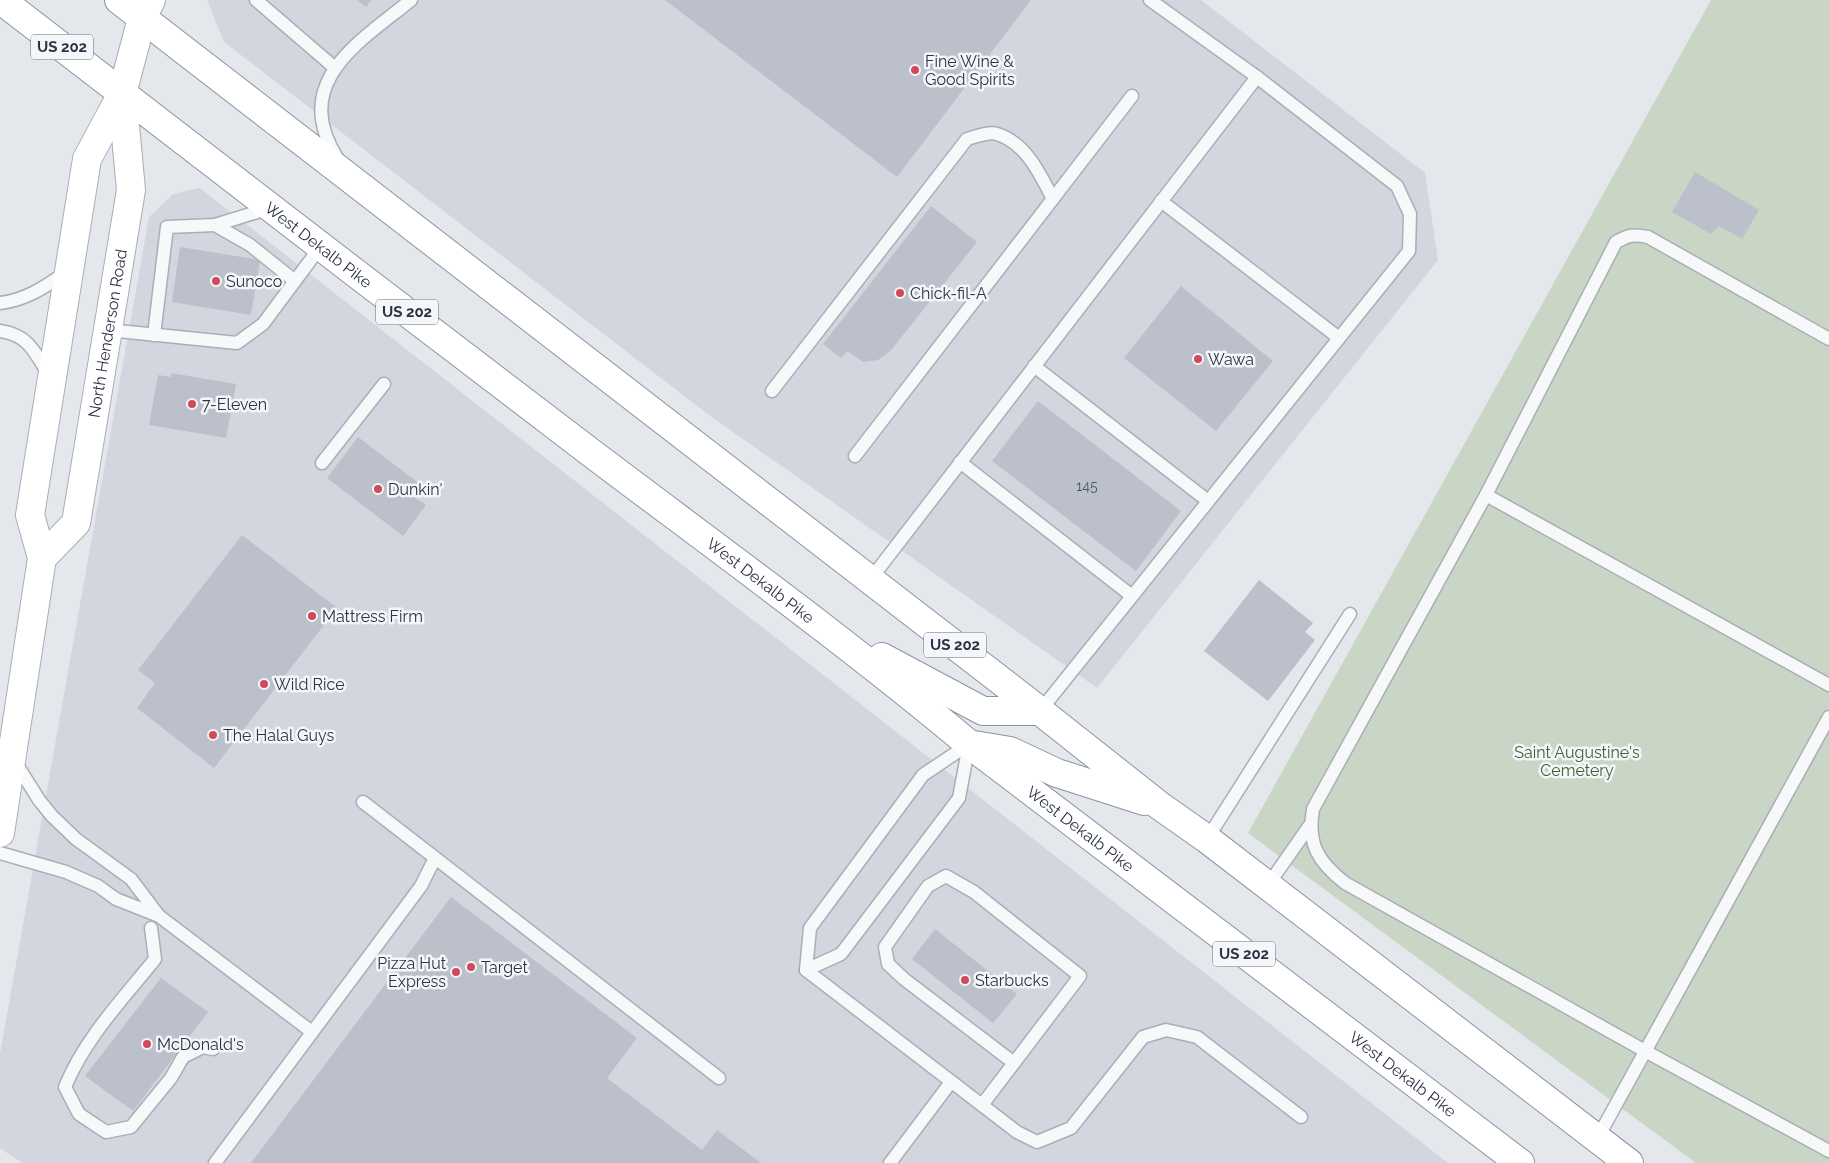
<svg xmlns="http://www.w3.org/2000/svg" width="1829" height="1163" font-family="Raleway,sans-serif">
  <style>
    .built { fill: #d2d6de }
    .green { fill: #c9d6c5 }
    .building { fill: #bbc0ca }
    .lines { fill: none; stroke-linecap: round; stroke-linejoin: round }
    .lane-casing { stroke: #a9aeb7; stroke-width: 15 }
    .secondary-casing { stroke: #a9aeb7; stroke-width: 30 }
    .primary-casing { stroke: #a3abb8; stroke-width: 30 }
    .highway-casing { stroke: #8b94a3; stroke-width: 30 }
    .lane { stroke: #f7f8fa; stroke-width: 12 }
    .secondary { stroke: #fff; stroke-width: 28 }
    .primary { stroke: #fff; stroke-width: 28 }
    .highway { stroke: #fff; stroke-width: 28 }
    .poi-dot { fill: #d1495b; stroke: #f4f6f9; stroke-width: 2 }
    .labels { text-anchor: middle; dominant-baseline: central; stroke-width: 5; stroke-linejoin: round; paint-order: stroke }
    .number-label { font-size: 14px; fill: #4f5766 }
    .shield { fill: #f4f6f9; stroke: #676e7b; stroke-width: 1 }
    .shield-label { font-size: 15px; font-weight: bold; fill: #2b3445 }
    .poi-label { font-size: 16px; fill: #2b3445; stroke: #f4f6f9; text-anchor: start }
    .street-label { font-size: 16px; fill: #2b3445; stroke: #f4f6f9 }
    .park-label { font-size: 16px; fill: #3f6138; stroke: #f4f6f9 }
  </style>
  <rect width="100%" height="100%" fill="#e4e7ec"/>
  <g class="built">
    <path d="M207 0H1201L1425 173 1438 260 1097 688 709 415 224 42Z"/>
    <path d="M200 188 1448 1163H22L0 1148V1054L149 217 173 194Z"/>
  </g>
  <path class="green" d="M1711 0H1829V1163H1696L1248 833Z"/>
  <g class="building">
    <path d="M357 0H371L366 7Z"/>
    <path d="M665 0H1031L897 177Z"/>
    <path d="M1695 172 1759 210 1742 239 1719 226 1711 234 1672 212Z"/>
    <path d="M931 206 977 242 892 349 885 355 878 360 863 362 847 351 841 358 823 344Z"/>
    <path d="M180 247 260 260 251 315 172 302Z"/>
    <path d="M1181 286 1273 361 1216 431 1124 358Z"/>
    <path d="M171 373 236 384 226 438 149 425 158 375 171 377Z"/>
    <path d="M1038 401 1181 511 1136 571 992 461Z"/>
    <path d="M358 437 420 484 411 495 426 505 403 536 327 478Z"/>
    <path d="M242 535 337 608 214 768 137 708 155 683 138 670Z"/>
    <path d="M1259 580 1313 623 1305 632 1315 640 1268 701 1204 651Z"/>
    <path d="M451 897 637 1038 607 1078 702 1150 717 1130 761 1163H251Z"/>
    <path d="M935 929 1017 994 993 1023 912 959Z"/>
    <path d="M161 978 208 1012 133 1111 85 1076Z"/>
  </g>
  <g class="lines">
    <g class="lane-casing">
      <g id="lane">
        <path d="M256 0 335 68"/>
        <path d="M337 158C290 82 358 43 411 0"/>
        <path d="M1161 201 1339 338"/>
        <path d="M215 225 250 245 295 281"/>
        <path d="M0 303C27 300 46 286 68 271"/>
        <path d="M108 330 237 343 263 324 321 246"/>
        <path d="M0 331C29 335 35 353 49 375"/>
        <path d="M154 335 167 227 215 225 270 208"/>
        <path d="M1829 339 1648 237C1633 234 1629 235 1616 242L1486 495 1313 809C1307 844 1318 862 1345 883L1645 1051 1829 1151"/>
        <path d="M1034 366 1208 501"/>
        <path d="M772 391 967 139C975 137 989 131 997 134 1026 143 1040 174 1053 199"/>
        <path d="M855 456 1132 96"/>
        <path d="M960 462 1132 596"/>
        <path d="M322 463 384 384"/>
        <path d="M1486 495 1829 685"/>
        <path d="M870 580 1257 77"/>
        <path d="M1040 711 1409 251 1410 214 1397 186 1257 77 1150 0"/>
        <path d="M14 760 39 800 52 816 76 839 131 879 159 916 312 1032"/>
        <path d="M363 802 719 1078"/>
        <path d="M1207 839 1350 614"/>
        <path d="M0 853 66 872 98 886 116 899 159 916"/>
        <path d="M1268 885 1310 825"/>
        <path d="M151 928 155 959C123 999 85 1038 65 1087L79 1114 106 1132 131 1127 171 1078 183 1057 203 1047 213 1049"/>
        <path d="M806 970 1017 1132 1037 1142 1071 1128 1143 1037 1166 1030 1197 1037 1301 1117"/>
        <path d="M806 970 841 954 959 798 969 744"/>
        <path d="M806 970 810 928 923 775 969 744"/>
        <path d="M982 1105 1080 976 974 892 946 876 928 886 885 947 888 964 904 979 1014 1063"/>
        <path d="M1597 1139 1829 717"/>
        <path d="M215 1163 421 886 435 858"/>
        <path d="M890 1163 951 1082"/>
      </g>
    </g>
    <g class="secondary-casing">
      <g id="secondary">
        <path id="s1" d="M42 558 76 523 131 190 122 94"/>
        <path d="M0 833 42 558 30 515 87 159 122 94"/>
      </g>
    </g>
    <g class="primary-casing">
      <path id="primary" d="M122 94 142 18 151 0"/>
    </g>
    <g class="highway-casing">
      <g id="highway">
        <path id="s2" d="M1 0C197 152 393 302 590 452 717 548 847 642 969 744L1520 1163"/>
        <path d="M119 0 1040 711 1160 806 1207 839 1629 1163"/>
        <path d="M882 657 983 711H1040"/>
        <path d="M974 745 1010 751 1057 773 1144 801"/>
      </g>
    </g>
    <use href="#lane" class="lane"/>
    <use href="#secondary" class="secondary"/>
    <use href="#primary" class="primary"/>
    <use href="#highway" class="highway"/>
  </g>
  <g class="poi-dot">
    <circle cx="915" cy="70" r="5"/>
    <circle cx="216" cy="281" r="5"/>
    <circle cx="900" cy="293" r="5"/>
    <circle cx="1198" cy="359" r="5"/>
    <circle cx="192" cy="404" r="5"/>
    <circle cx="378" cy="489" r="5"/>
    <circle cx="312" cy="616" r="5"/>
    <circle cx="264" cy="684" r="5"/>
    <circle cx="213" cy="735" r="5"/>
    <circle cx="471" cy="967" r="5"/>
    <circle cx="456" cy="972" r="5"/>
    <circle cx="965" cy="980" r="5"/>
    <circle cx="147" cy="1044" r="5"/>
  </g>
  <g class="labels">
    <g class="number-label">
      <text x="1087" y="486">145</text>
    </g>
    <g class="shield">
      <rect x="31" y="34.5" width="62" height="25" rx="4"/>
      <rect x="376" y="299.5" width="62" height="25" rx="4"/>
      <rect x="924" y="632.5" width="62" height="25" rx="4"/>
      <rect x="1213" y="941.5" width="62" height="25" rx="4"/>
    </g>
    <g class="shield-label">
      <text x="62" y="47">US 202</text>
      <text x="407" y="312">US 202</text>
      <text x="955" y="645">US 202</text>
      <text x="1244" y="954">US 202</text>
    </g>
    <g class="poi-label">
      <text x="925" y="61">Fine Wine &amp;<tspan x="925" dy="18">Good Spirits</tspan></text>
      <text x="226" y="281">Sunoco</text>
      <text x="910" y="293">Chick-fil-A</text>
      <text x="1208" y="359">Wawa</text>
      <text x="202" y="404">7-Eleven</text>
      <text x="388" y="489">Dunkin'</text>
      <text x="322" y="616">Mattress Firm</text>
      <text x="274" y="684">Wild Rice</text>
      <text x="223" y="735">The Halal Guys</text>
      <text x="446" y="963" text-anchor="end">Pizza Hut<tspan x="446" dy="18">Express</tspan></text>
      <text x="481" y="967">Target</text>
      <text x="975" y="980">Starbucks</text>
      <text x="157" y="1044">McDonald's</text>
    </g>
    <g class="street-label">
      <text stroke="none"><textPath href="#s2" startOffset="401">West Dekalb Pike</textPath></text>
      <text stroke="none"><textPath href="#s1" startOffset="241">North Henderson Road</textPath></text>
      <text stroke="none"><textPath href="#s2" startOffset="956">West Dekalb Pike</textPath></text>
      <text stroke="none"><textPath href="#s2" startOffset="1361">West Dekalb Pike</textPath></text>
      <text stroke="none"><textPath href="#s2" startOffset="1766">West Dekalb Pike</textPath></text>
    </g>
    <g class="park-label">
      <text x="1577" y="752">Saint Augustine's<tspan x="1577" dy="18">Cemetery</tspan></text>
    </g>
  </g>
</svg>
